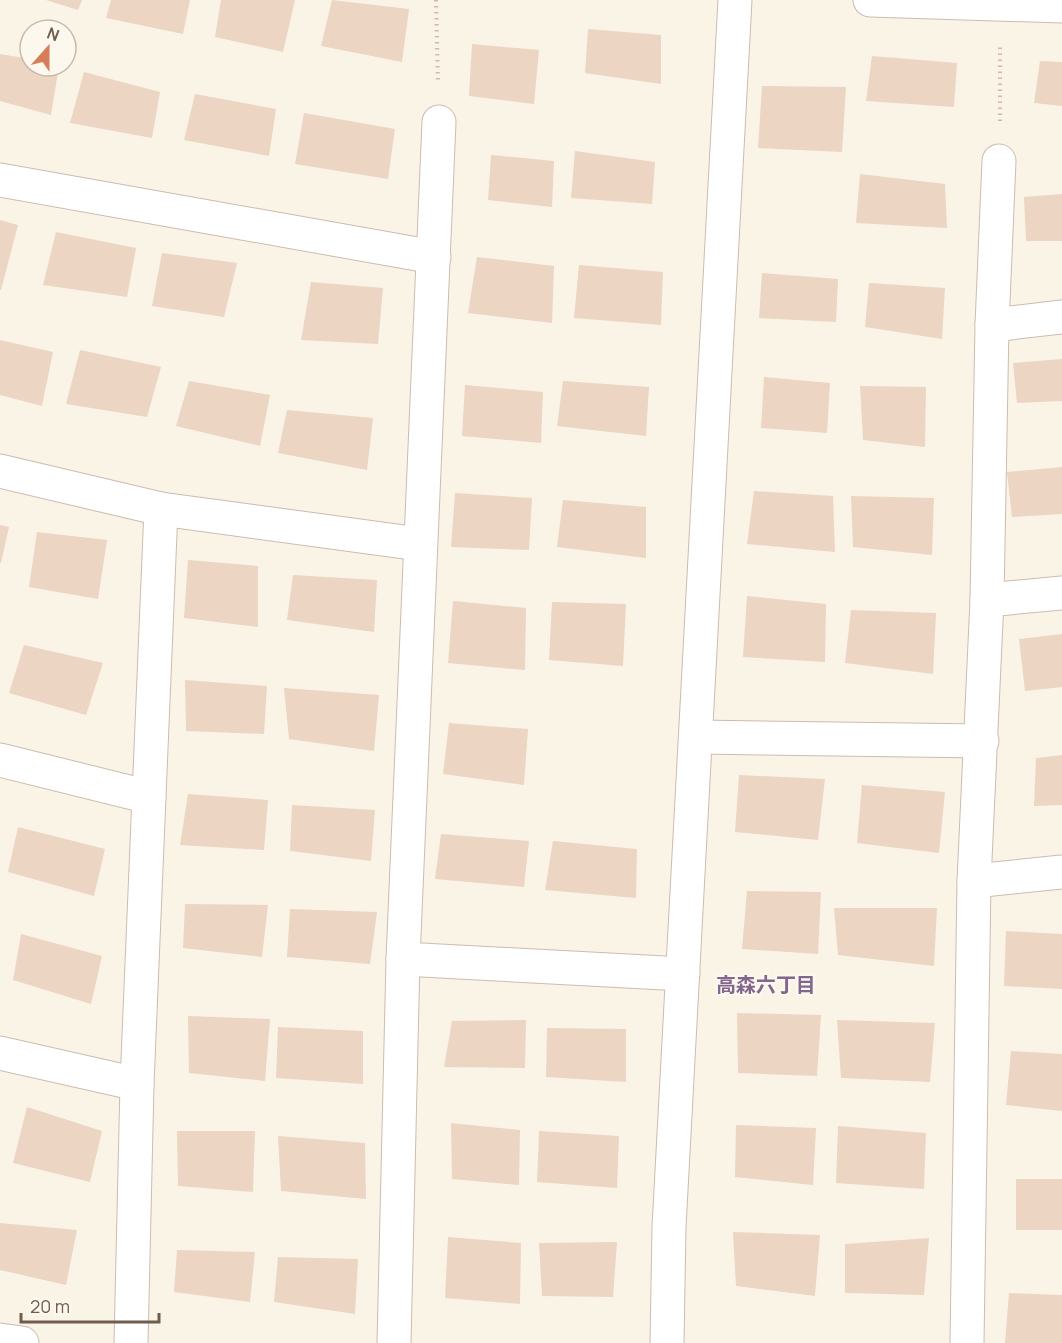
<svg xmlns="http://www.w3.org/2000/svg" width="1062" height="1343" font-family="Manrope,'Noto Sans JP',sans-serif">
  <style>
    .building { fill: #ecd5c2 }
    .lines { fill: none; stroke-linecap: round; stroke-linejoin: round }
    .street-casing { stroke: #cbbcaf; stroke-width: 35 }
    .path { stroke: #d1b9a5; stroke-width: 4; stroke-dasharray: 1.5 4.5; stroke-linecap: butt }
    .street { stroke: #fff; stroke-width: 33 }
    .labels { text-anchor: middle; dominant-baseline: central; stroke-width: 4.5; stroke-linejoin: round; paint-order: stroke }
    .neighbourhood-label { font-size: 20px; font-weight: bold; fill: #82668d; stroke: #fdf8ed }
  </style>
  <rect width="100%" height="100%" fill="#faf4e7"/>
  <g class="building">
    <path d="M46 0H82L78 10Z"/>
    <path d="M111 0H190L183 34 106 18Z"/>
    <path d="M221 0H295L283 52 215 37Z"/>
    <path d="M332 0 409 9 402 62 321 46Z"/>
    <path d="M588 29 661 35V84L585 73Z"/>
    <path d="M472 44 539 50 534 104 469 96Z"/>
    <path d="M0 54 30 59V66H59L51 115 0 101Z"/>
    <path d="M872 56 957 63 954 107 866 101Z"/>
    <path d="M1040 61 1062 62V106L1034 103Z"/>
    <path d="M84 72 160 92 152 138 70 123Z"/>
    <path d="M762 86 846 87 842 152 758 148Z"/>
    <path d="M195 94 276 109 269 156 184 140Z"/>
    <path d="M304 113 395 129 388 179 295 164Z"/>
    <path d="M575 151 655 162 652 204 571 198Z"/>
    <path d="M491 155 554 161 552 207 488 200Z"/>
    <path d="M860 174 945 184 947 228 856 223Z"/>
    <path d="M1062 194V241H1026L1024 197Z"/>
    <path d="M0 220 18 225 1 290H0Z"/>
    <path d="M56 232 136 248 127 297 43 285Z"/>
    <path d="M162 253 237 263 224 317 152 306Z"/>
    <path d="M477 257 554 266 552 323 468 313Z"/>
    <path d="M579 265 663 272 661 325 574 318Z"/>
    <path d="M762 273 838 279 836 322 759 318Z"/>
    <path d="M311 282 383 288 378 344 301 340Z"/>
    <path d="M869 283 945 288 942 339 865 327Z"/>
    <path d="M0 340 53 352 42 406 0 395Z"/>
    <path d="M80 350 161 367 147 417 66 404Z"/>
    <path d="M1062 359V401L1017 403 1013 363Z"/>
    <path d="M764 377 830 383 827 433 761 428Z"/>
    <path d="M189 381 270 395 260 446 176 426Z"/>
    <path d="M563 381 649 387 646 436 557 426Z"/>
    <path d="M465 385 543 392 541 443 462 436Z"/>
    <path d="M860 386 926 387 925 447 863 440Z"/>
    <path d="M287 410 373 418 367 470 278 453Z"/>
    <path d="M1062 467V514L1012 517 1007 472Z"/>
    <path d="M754 491 833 496 835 552 747 544Z"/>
    <path d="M455 493 532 498 529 550 451 547Z"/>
    <path d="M851 496 934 498 932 555 853 547Z"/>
    <path d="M563 500 646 507V558L557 547Z"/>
    <path d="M0 525 9 527 1 563H0Z"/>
    <path d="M37 532 107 540 98 599 29 587Z"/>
    <path d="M188 560 258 566V627L184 618Z"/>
    <path d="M293 575 377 580 374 632 287 620Z"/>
    <path d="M747 596 826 604 825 662 743 657Z"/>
    <path d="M453 601 526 608 525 670 448 663Z"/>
    <path d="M552 602 626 604 623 666 549 660Z"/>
    <path d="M851 610 936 613 933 674 845 663Z"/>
    <path d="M1062 634V687L1025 691 1019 639Z"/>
    <path d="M24 645 103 663 86 715 9 693Z"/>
    <path d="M185 680 267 686 264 734 186 731Z"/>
    <path d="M284 688 379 695 374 751 289 739Z"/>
    <path d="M449 723 528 729 524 785 443 774Z"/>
    <path d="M1062 755V805L1034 806 1036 758Z"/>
    <path d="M739 775 825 779 818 840 735 832Z"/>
    <path d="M862 785 945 792 939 853 857 843Z"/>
    <path d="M188 794 268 800 264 850 180 845Z"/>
    <path d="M292 805 375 810 371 861 290 851Z"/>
    <path d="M18 827 105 849 94 896 8 872Z"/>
    <path d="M441 834 529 841 524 887 435 879Z"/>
    <path d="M553 841 637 849 636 898 545 890Z"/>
    <path d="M747 891 821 892 818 954 742 949Z"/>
    <path d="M185 904 268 905 262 957 183 948Z"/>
    <path d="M834 908H937L934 966 838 955Z"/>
    <path d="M290 909 377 912 370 964 287 957Z"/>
    <path d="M1006 931 1062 934V989L1004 986Z"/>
    <path d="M21 934 102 956 91 1004 13 980Z"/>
    <path d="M737 1013 821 1015 817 1076 738 1073Z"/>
    <path d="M188 1016 270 1019 265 1081 189 1073Z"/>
    <path d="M526 1020 525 1068 444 1067 452 1021Z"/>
    <path d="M837 1020 935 1023 930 1082 841 1078Z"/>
    <path d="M278 1027 363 1031V1084L276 1078Z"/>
    <path d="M547 1028 626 1029V1082L546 1077Z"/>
    <path d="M1011 1051 1062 1054V1111L1006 1105Z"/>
    <path d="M27 1107 102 1131 90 1182 13 1163Z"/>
    <path d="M451 1123 520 1130 519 1185 452 1179Z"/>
    <path d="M736 1125 816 1128 813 1185 735 1177Z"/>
    <path d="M838 1126 926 1133 924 1189 836 1183Z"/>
    <path d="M177 1131H255L253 1192 178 1186Z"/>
    <path d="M539 1131 619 1136 617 1188 537 1182Z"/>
    <path d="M278 1136 365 1143 366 1199 281 1191Z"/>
    <rect x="1016" y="1179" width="46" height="51"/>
    <path d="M0 1223 77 1230 66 1285 0 1270Z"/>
    <path d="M733 1232 820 1235 815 1296 736 1286Z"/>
    <path d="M448 1237 521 1243 520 1304 445 1298Z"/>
    <path d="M929 1238 924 1295 845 1293V1244Z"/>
    <path d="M617 1242 613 1297 542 1296 539 1243Z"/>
    <path d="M177 1250 255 1252 250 1302 174 1292Z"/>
    <path d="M278 1257 358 1259 355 1314 274 1302Z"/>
    <path d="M1009 1293 1062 1295V1343H1005Z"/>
  </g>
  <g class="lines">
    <g class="street-casing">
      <g id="street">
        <path d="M870 0 1062 6"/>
        <path d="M0 180 434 257"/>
        <path d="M992 325 999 161"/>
        <path d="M0 471 161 509 419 544"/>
        <path d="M987 600 1062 593"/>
        <path d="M696 737 982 741"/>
        <path d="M0 760 149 797"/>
        <path d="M974 881 1062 872"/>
        <path d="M403 959 683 974"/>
        <path d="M0 1053 137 1084 161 509"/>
        <path d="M0 1340 22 1343"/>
        <path d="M131 1343 137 1084"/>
        <path d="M394 1343 403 959 439 122"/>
        <path d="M667 1343 669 1227 735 0"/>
        <path d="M967 1343 974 881 987 600 992 325 1062 317"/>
      </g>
    </g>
    <g class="path">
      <path d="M436 0 438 83"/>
      <path d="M1000 121V45"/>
    </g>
    <use href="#street" class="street"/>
  </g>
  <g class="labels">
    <g class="neighbourhood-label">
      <text x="766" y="984">高森六丁目</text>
    </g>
  </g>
  <g transform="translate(48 48) rotate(21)"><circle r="28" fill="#fdf8ed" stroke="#c5baad" stroke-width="1.5"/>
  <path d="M0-4.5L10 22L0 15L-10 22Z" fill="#d77d5a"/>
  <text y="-9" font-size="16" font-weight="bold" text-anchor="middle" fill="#715d4e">N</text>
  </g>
  <path d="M21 1313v9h138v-9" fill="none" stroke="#715d4e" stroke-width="3"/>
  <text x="30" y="1313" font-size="18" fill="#715d4e" stroke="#fdf8ed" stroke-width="4.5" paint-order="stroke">20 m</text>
</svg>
